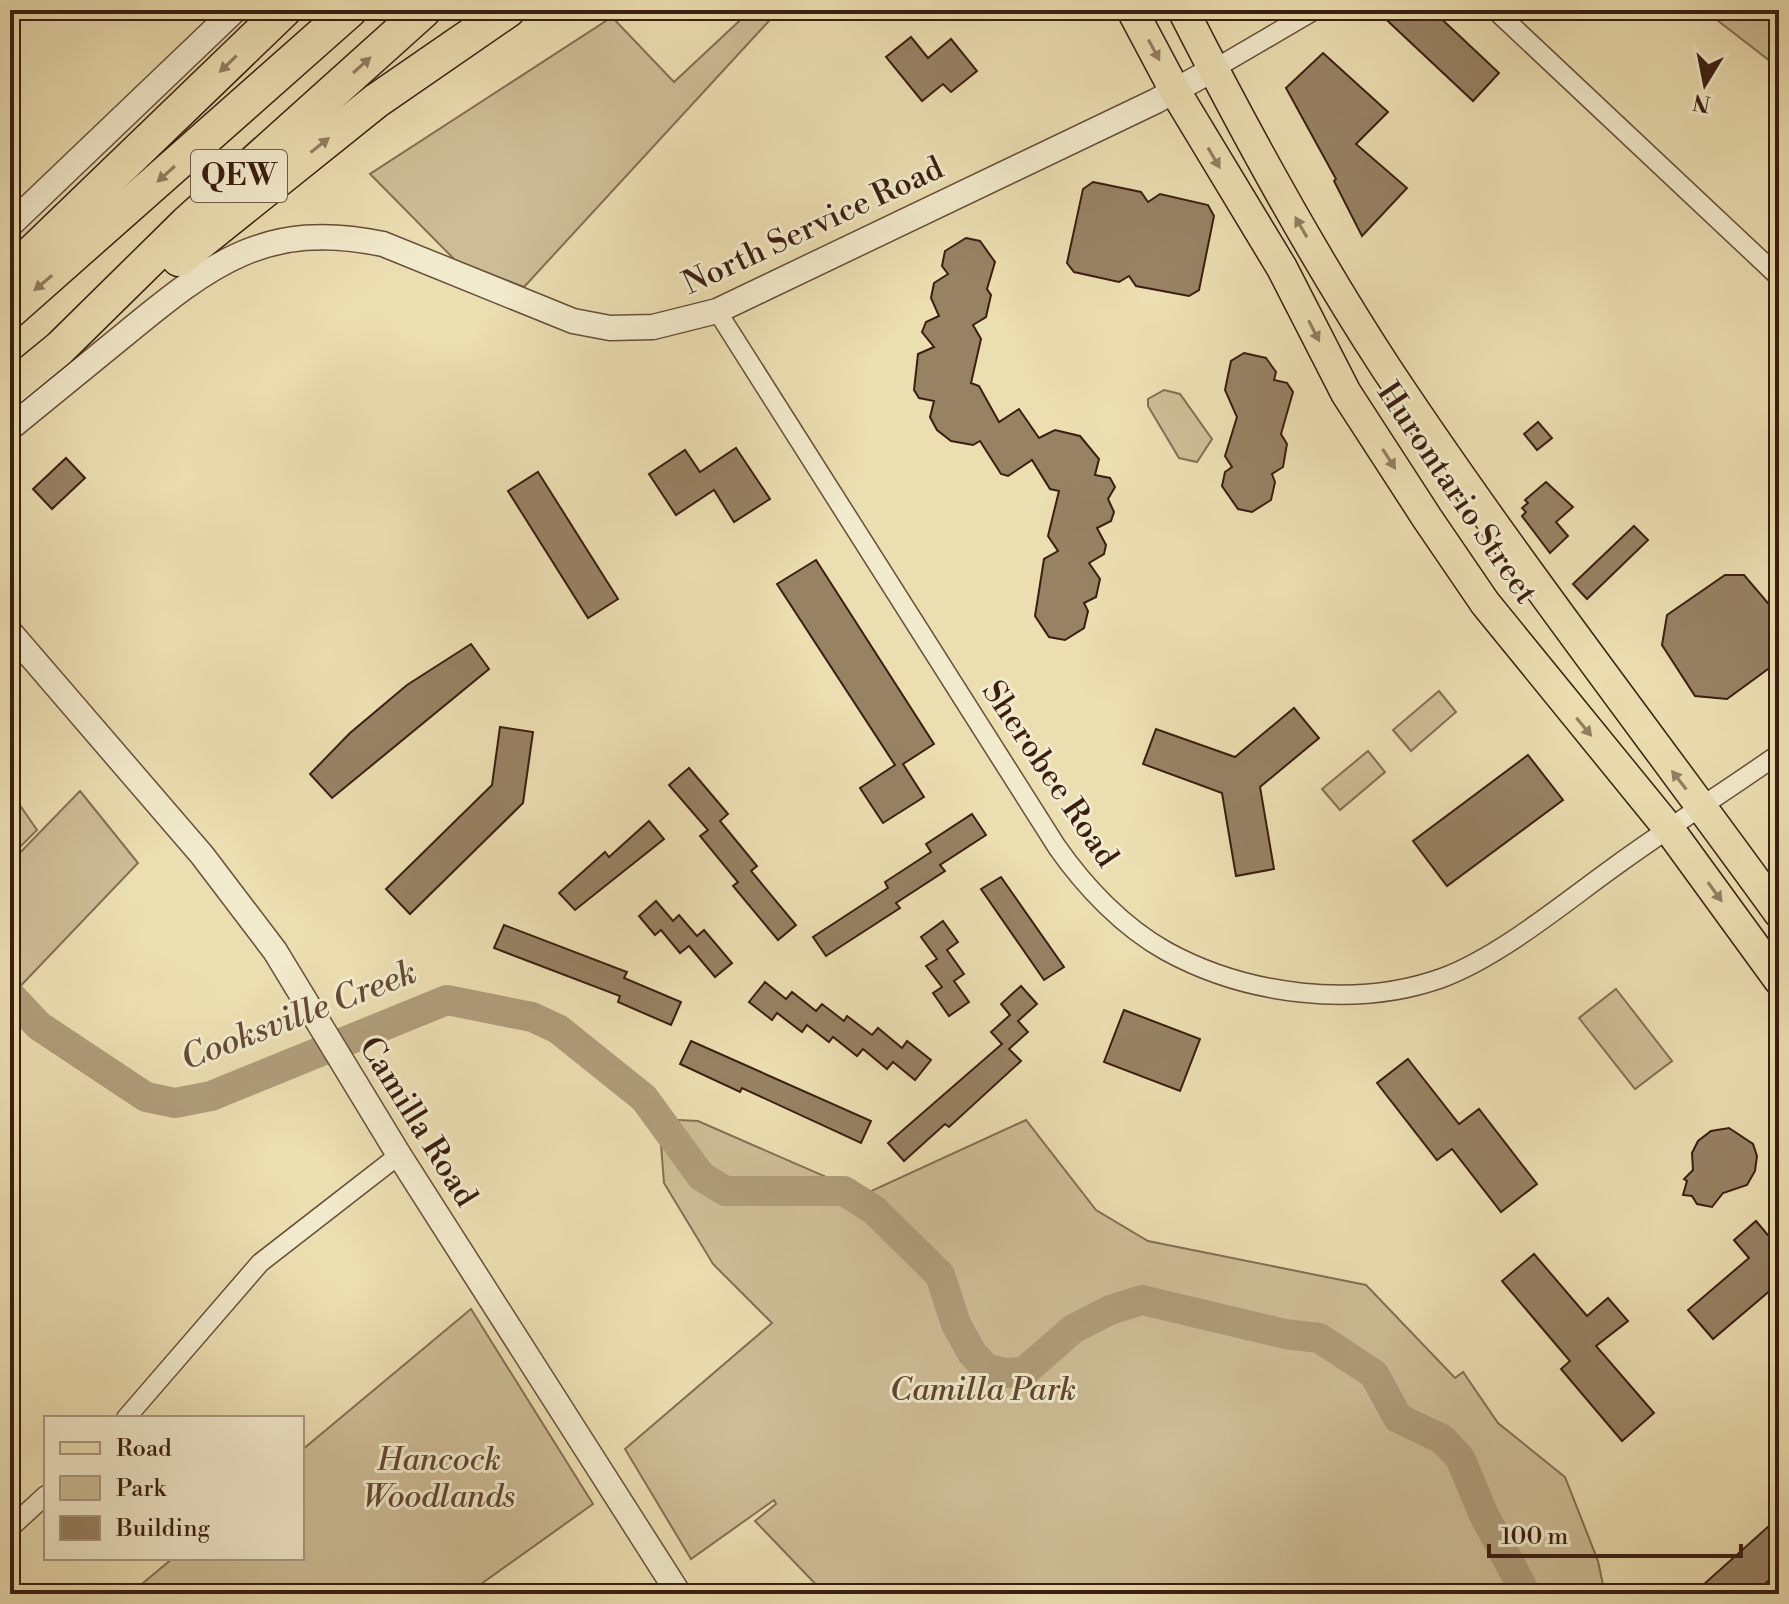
<svg xmlns="http://www.w3.org/2000/svg" width="1789" height="1604" font-family="'Libre Bodoni',serif">
  <style>
    .green { fill: #cdbd96; stroke: #846e54; stroke-width: 2 }
    .lines { fill: none; stroke-linecap: round; stroke-linejoin: round }
    .river { stroke: #af9d7b; stroke-width: 30 }
    .building { fill: #978264; stroke: #3b1e11; stroke-width: 2 }
    .minor-casing { stroke: #674e39; stroke-width: 21 }
    .tertiary-casing { stroke: #674e39; stroke-width: 27 }
    .primary-casing { stroke: #3b1e11; stroke-width: 33 }
    .motorway-casing { stroke: #3b1e11; stroke-width: 37 }
    .minor { stroke: #f2eacc; stroke-width: 18 }
    .tertiary { stroke: #f2eacc; stroke-width: 24 }
    .primary { stroke: #ebdeb1; stroke-width: 30 }
    .motorway { stroke: #ebdeb1; stroke-width: 34 }
    .oneway { fill: #937e61 }
    .labels { text-anchor: middle; dominant-baseline: central; stroke-width: 6; stroke-linejoin: round; paint-order: stroke }
    .shield { fill: #f2eacc; stroke: #725b49; stroke-width: 2 }
    .shield-label { font-size: 30px; font-weight: bold; fill: #3b1e11 }
    .street-label { font-size: 32px; fill: #3b1e11; stroke: #f2eacc }
    .park-label { font-size: 32px; font-style: italic; fill: #604632; stroke: #f2eacc }
    .water-label { font-size: 34px; font-style: italic; fill: #644a36; stroke: #f2eacc }
  </style>
  <rect width="100%" height="100%" fill="#ebdeb1"/>
  <filter id="stains"><feTurbulence type="fractalNoise" baseFrequency=".0025" numOctaves="4"/><feColorMatrix values="0 0 0 0 .2 0 0 0 0 .09 0 0 0 0 .02 0 0 0 .5 -.17"/></filter>
  <radialGradient id="worn" r=".72"><stop offset=".6" stop-color="#630" stop-opacity="0"/><stop offset="1" stop-color="#630" stop-opacity=".3"/></radialGradient>
  <g class="green">
    <path d="M751 10H779L524 287 455 260 370 174 612 17 674 82Z"/>
    <path d="M1704 10H1779V68Z"/>
    <path d="M1164 390 1180 394 1212 439 1197 462 1179 458 1148 406V399Z"/>
    <path d="M1439 691 1456 712 1411 751 1393 730Z"/>
    <path d="M1368 751 1385 772 1340 810 1322 789Z"/>
    <path d="M10 791 37 830 10 857Z"/>
    <path d="M80 791 138 863 10 997V863Z"/>
    <path d="M1616 989 1672 1061 1635 1089 1579 1018Z"/>
    <path d="M659 1119 698 1121 865 1194 1026 1120 1096 1210 1148 1241 1366 1285 1455 1378 1463 1372 1498 1423 1565 1477 1598 1561 1605 1594H825L755 1521 776 1504 774 1500 691 1559 625 1449 772 1323 713 1264 664 1183Z"/>
    <path d="M471 1309 593 1504 467 1594H130L173 1558H302V1450Z"/>
  </g>
  <g class="lines">
    <path class="river" d="M10 995 39 1026 146 1097 175 1103 211 1096 447 1000 532 1017 558 1029 644 1098 701 1176 725 1191H844L874 1210 940 1275 956 1324 972 1353 986 1368 1005 1373 1024 1372 1073 1329 1110 1310 1142 1300 1285 1334 1319 1338 1374 1374 1398 1418 1442 1439 1460 1458 1484 1515 1526 1594"/>
  </g>
  <g class="building">
    <path d="M1376 10H1432L1499 73 1473 101Z"/>
    <path d="M911 37 928 58 951 39 977 71 951 92 943 84 922 101 886 57Z"/>
    <path d="M1323 53 1388 112 1356 144 1407 188 1362 236 1334 181 1336 179 1286 88Z"/>
    <path d="M1093 182 1141 192 1148 202 1160 194 1208 205 1214 216 1199 290 1189 296 1136 286 1129 276 1119 282 1074 272 1067 263 1083 189Z"/>
    <path d="M966 238 980 241 995 262 987 289 991 295 986 317 973 325 981 339 971 383 979 386 999 422 1019 409 1039 438 1055 430 1080 436 1099 459 1095 475 1110 478 1115 487 1108 499 1114 512 1111 521 1097 528 1106 545 1104 554 1089 563 1100 579 1096 597 1084 603 1088 611 1084 628 1065 640 1049 637 1035 616 1044 559 1058 551 1048 536 1059 491 1050 489 1032 460 1008 476 1001 474 980 441 973 445 951 441 937 430 930 417 934 401 919 398 914 390 918 354 934 347 922 332 926 322 939 316 931 298 934 283 948 274 942 266 945 251Z"/>
    <path d="M1244 353 1266 358 1276 372 1274 380 1287 383 1293 392 1281 434 1287 444 1283 467 1272 474 1275 482 1271 500 1252 512 1238 509 1222 486 1225 472 1232 467 1225 456 1237 417 1225 390 1231 361Z"/>
    <path d="M1538 422 1552 438 1537 450 1524 434Z"/>
    <path d="M736 448 770 499 734 522 714 490 676 515 649 474 685 450 700 472Z"/>
    <path d="M66 458 85 478 52 509 33 489Z"/>
    <path d="M538 472 618 599 588 618 508 491Z"/>
    <path d="M1546 482 1573 507 1556 522 1568 536 1550 553 1522 516 1526 512 1522 508 1528 503 1525 500Z"/>
    <path d="M1634 526 1648 540 1587 599 1573 584Z"/>
    <path d="M816 560 934 744 903 764 924 797 883 823 860 788 895 765 777 584Z"/>
    <path d="M1725 575H1744L1779 616V661L1727 699 1695 696 1662 645 1667 615Z"/>
    <path d="M471 644 489 669 332 798 310 774 350 733 407 685Z"/>
    <path d="M1294 708 1319 738 1260 787 1274 869 1236 876 1222 793 1143 764 1156 729 1235 757Z"/>
    <path d="M500 727 533 732 523 803 410 914 386 889 492 785Z"/>
    <path d="M1528 755 1563 800 1447 886 1413 841Z"/>
    <path d="M689 768 728 814 720 821 757 866 751 871 796 925 778 940 733 886 738 882 700 836 708 830 669 785Z"/>
    <path d="M972 814 986 835 940 865 945 871 896 903 900 908 826 956 813 937 888 888 885 882 931 852 926 844Z"/>
    <path d="M649 821 664 839 575 910 559 893 605 852 609 857Z"/>
    <path d="M1001 877 1064 967 1044 980 981 889Z"/>
    <path d="M656 901 673 921 679 915 697 936 704 930 732 963 715 977 689 946 680 953 661 930 655 935 639 916Z"/>
    <path d="M943 921 958 942 947 950 964 974 954 981 969 1002 949 1016 933 993 942 987 926 966 937 959 921 937Z"/>
    <path d="M504 925 627 972 624 978 681 1002 671 1025 618 1002 620 996 494 948Z"/>
    <path d="M765 982 786 999 792 992 816 1011 822 1004 844 1021 847 1016 872 1035 878 1028 902 1048 907 1041 931 1060 915 1080 893 1062 887 1069 863 1049 857 1056 833 1037 829 1042 807 1025 802 1032 777 1013 772 1020 749 1002Z"/>
    <path d="M1021 986 1037 1004 1018 1021 1028 1032 1009 1049 1021 1061 949 1127 945 1124 904 1161 888 1143 1002 1044 991 1032 1010 1015 1001 1004Z"/>
    <path d="M1124 1010 1200 1039 1180 1091 1104 1062Z"/>
    <path d="M691 1041 871 1121 861 1143 742 1088 740 1092 680 1064Z"/>
    <path d="M1408 1059 1459 1124 1479 1109 1537 1184 1501 1212 1452 1149 1437 1160 1377 1083Z"/>
    <path d="M1729 1128 1753 1144 1757 1156 1755 1171 1747 1185 1723 1193 1712 1207 1697 1204 1692 1196 1683 1195 1687 1181 1684 1179 1693 1170 1692 1153 1698 1141 1711 1131Z"/>
    <path d="M1756 1221 1779 1248V1283L1713 1339 1688 1310 1749 1258 1734 1240Z"/>
    <path d="M1534 1254 1587 1316 1608 1298 1628 1321 1596 1346 1654 1413 1622 1441 1561 1369 1570 1361 1502 1281Z"/>
    <path d="M1779 1517V1571L1754 1594H1693Z"/>
  </g>
  <g class="lines">
    <g class="minor-casing">
      <g id="minor">
        <path d="M1495 10 1779 277"/>
        <path d="M1214 69 1315 10"/>
        <path d="M717 311 1057 847C1085 887 1123 927 1166 951 1246 995 1355 1009 1442 978 1499 957 1564 903 1614 867 1668 828 1724 792 1779 754"/>
        <path d="M126 1418 260 1263 399 1155"/>
        <path d="M10 1528 46 1495"/>
      </g>
    </g>
    <g class="tertiary-casing">
      <g id="tertiary">
        <path d="M10 225 235 10"/>
        <path d="M10 428C48 397 86 366 124 335 209 265 266 219 383 244L573 321 610 328 653 327 717 311 1156 101 1214 69"/>
        <path d="M10 632 202 855 275 951 399 1155 679 1594"/>
      </g>
    </g>
    <g class="primary-casing">
      <g id="primary">
        <path d="M1132 10 1175 91 1282 268 1346 393 1427 518 1485 603 1669 829 1779 980"/>
        <path d="M1183 10C1245 132 1311 253 1386 368 1510 555 1648 732 1779 913"/>
      </g>
    </g>
    <g class="motorway-casing">
      <g id="motorway">
        <path d="M179 259 376 101 508 10"/>
        <path d="M10 274 284 10"/>
        <path d="M10 311 350 10"/>
        <path d="M10 389 60 348 187 223 424 10"/>
      </g>
    </g>
    <use href="#minor" class="minor"/>
    <use href="#tertiary" class="tertiary"/>
    <use href="#primary" class="primary"/>
    <use href="#motorway" class="motorway"/>
  </g>
  <defs><path id="oneway-solid" d="M-6-.8H1V-3.2L6.5 0L1 3.2V.8H-6Z" transform="scale(2)"/></defs>
  <g class="oneway">
    <use href="#oneway-solid" transform="translate(1154 50) rotate(62)"/>
    <use href="#oneway-solid" transform="translate(228 64) rotate(136)"/>
    <use href="#oneway-solid" transform="translate(362 65) rotate(-42)"/>
    <use href="#oneway-solid" transform="translate(320 145) rotate(-38)"/>
    <use href="#oneway-solid" transform="translate(1214 158) rotate(60)"/>
    <use href="#oneway-solid" transform="translate(166 174) rotate(138)"/>
    <use href="#oneway-solid" transform="translate(1301 227) rotate(-120)"/>
    <use href="#oneway-solid" transform="translate(43 283) rotate(140)"/>
    <use href="#oneway-solid" transform="translate(1314 331) rotate(63)"/>
    <use href="#oneway-solid" transform="translate(1389 459) rotate(57)"/>
    <use href="#oneway-solid" transform="translate(1584 727) rotate(50)"/>
    <use href="#oneway-solid" transform="translate(1679 780) rotate(-128)"/>
    <use href="#oneway-solid" transform="translate(1715 892) rotate(54)"/>
  </g>
  <g class="labels">
    <rect class="shield" x="191" y="150" width="96" height="52" rx="6"/>
    <g class="shield-label">
      <text x="239" y="176">QEW</text>
    </g>
    <g class="street-label">
      <text transform="translate(813 226) rotate(-25)">North Service Road</text>
      <text transform="translate(1457 493) rotate(56)">Hurontario Street</text>
      <text transform="translate(1050 774) rotate(56)">Sherobee Road</text>
      <text transform="translate(418 1122) rotate(58)">Camilla Road</text>
    </g>
    <g class="park-label">
      <text x="983" y="1390">Camilla Park</text>
      <text x="439" y="1460">Hancock<tspan x="439" dy="37">Woodlands</tspan></text>
    </g>
    <g class="water-label">
      <text transform="translate(299 1016) rotate(-21)">Cooksville Creek</text>
    </g>
  </g>
  <rect width="1789" height="1604" fill="none" stroke="#ebdeb1" stroke-width="40"/>
  <rect x="12" y="12" width="1765" height="1580" fill="none" stroke="#3b1e11" stroke-width="4"/>
  <rect x="20" y="20" width="1749" height="1564" fill="none" stroke="#3b1e11" stroke-width="2"/>
  <rect x="44" y="1416" width="260" height="144" fill="#f2eacc" stroke="#a99881" stroke-width="2"/>
  <rect x="60" y="1442" width="40" height="12" fill="#ebdeb1" stroke="#a99881" stroke-width="2"/>
  <text x="116" y="1456" font-size="24" fill="#3b1e11">Road</text>
  <rect x="60" y="1476" width="40" height="24" fill="#cdbd96" stroke="#a99881" stroke-width="2"/>
  <text x="116" y="1496" font-size="24" fill="#3b1e11">Park</text>
  <rect x="60" y="1516" width="40" height="24" fill="#978264" stroke="#a99881" stroke-width="2"/>
  <text x="116" y="1536" font-size="24" fill="#3b1e11">Building</text>
  <g transform="translate(1705 84) rotate(190)" stroke="#f2eacc" stroke-width="6" paint-order="stroke">
  <path d="M0-6L14 30L0 20L-14 30Z" fill="#3b1e11"/>
  <text y="-12" font-size="22" font-weight="bold" text-anchor="middle" fill="#3b1e11">N</text>
  </g>
  <path d="M1489 1544v12h252v-12" fill="none" stroke="#3b1e11" stroke-width="4"/>
  <text x="1501" y="1544" font-size="24" fill="#3b1e11" stroke="#f2eacc" stroke-width="6" paint-order="stroke">100 m</text>
  <rect width="100%" height="100%" filter="url(#stains)"/>
  <rect width="100%" height="100%" fill="url(#worn)"/>
</svg>
